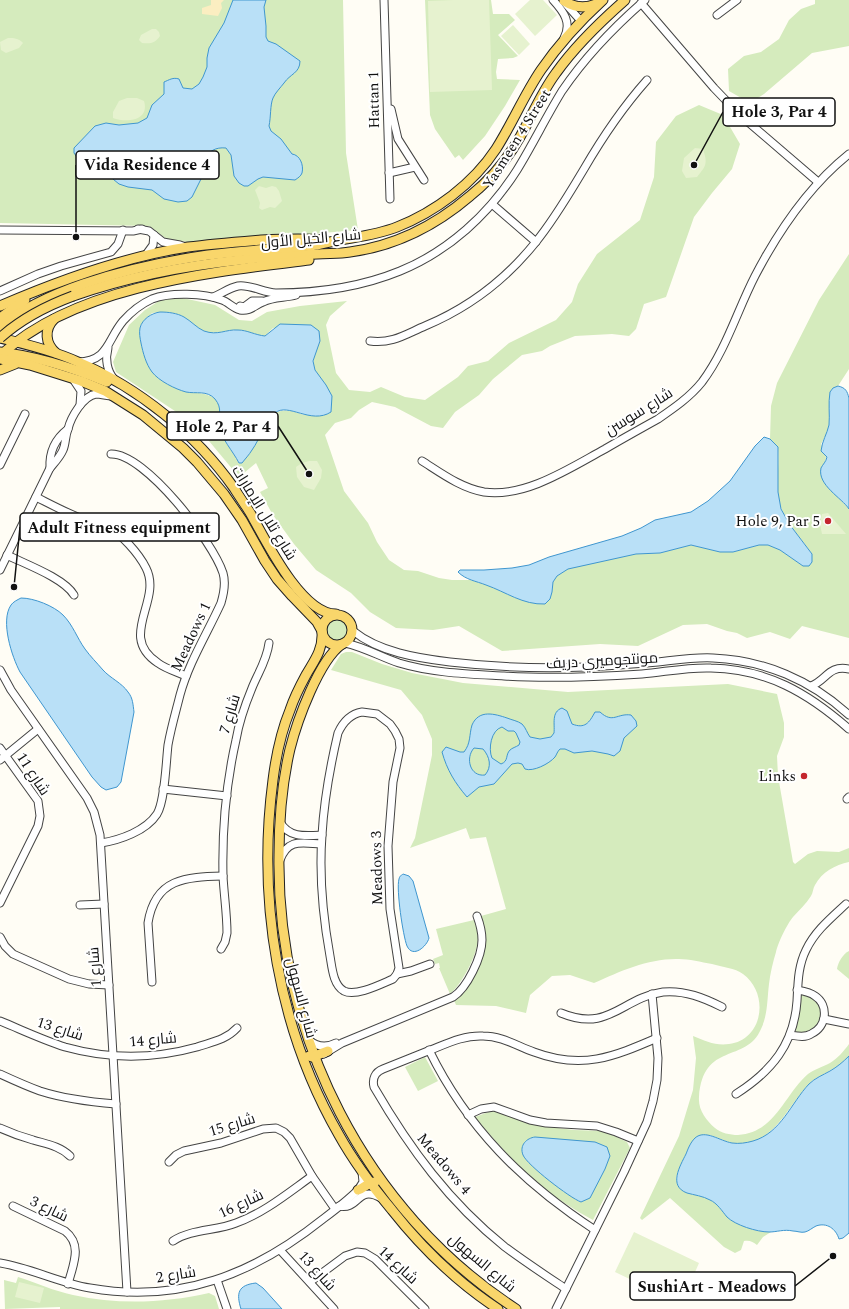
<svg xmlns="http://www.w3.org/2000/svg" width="849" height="1309" font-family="Spectral,Cairo,serif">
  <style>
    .green { fill: #d5ebbd; fill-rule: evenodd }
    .sand { fill: #fbeec1 }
    .pitch { fill: #e6f2cf }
    .water { fill: #b9e0f7; stroke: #3f96cf; fill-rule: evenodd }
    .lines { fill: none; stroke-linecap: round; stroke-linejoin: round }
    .minor-casing { stroke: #444; stroke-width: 9 }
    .major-casing { stroke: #222; stroke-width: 11 }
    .minor { stroke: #fff; stroke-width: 7 }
    .major { stroke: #f9d66b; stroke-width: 9 }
    .major-bridge-casing { stroke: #222; stroke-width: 11; stroke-linecap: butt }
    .major-bridge { stroke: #f9d66b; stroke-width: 9 }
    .poi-dot { fill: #c4262e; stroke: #fff; stroke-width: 1.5 }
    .labels { text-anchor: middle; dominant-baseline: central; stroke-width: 4; stroke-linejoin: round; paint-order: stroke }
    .street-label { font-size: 15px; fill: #111; stroke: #fff }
    .poi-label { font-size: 15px; fill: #111; stroke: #fff; text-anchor: end }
    .leader { fill: none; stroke: #111; stroke-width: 1.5 }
    .callout-dot { fill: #111; stroke: #fff; stroke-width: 1.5 }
    .callout { fill: #fff; stroke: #111; stroke-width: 1.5 }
    .callout-label { font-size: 16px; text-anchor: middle; font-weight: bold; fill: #111 }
  </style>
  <rect width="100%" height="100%" fill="#fffdf5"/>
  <g class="green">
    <path d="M0 0H343L346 153 358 230 192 244 183 241 168 240 149 226 0 223Z"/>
    <path d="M425 0H491L493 14H509L515 20 498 35 518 56 513 58 498 59 496 72 497 79 520 80 505 106 485 136 463 160 459 155 455 158 435 129 430 115Z"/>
    <path d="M815 0H849V46L812 53 764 94 750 103 729 91 728 69 744 56 761 52 779 39 789 20 801 9 815 4Z"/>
    <path d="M699 105 723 115 740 144 732 169 712 193 694 217 666 297 644 304 636 329 629 336 612 334 575 336 550 346 542 351 522 355 493 379 479 395 455 412 443 428 431 426 395 407 372 402 359 410 351 418 335 423 325 435 344 491 368 523 377 542 389 560 404 570 418 571 439 578 452 580H470L485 584 518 599 552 592 553 582 557 576 568 568 636 554 660 553 691 545 720 552H733L759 545H768L780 550 803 566 812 554C802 539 789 526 782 510 774 491 780 467 778 447L770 439 771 406 777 383 819 300 849 254V369L838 386 833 388 830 392 829 425 827 433 821 444C826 455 829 458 821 468L825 483 849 509V638L802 626 790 639 770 632 747 638 737 633 727 631 707 624 683 625 638 646 600 644 502 651 459 626 433 630 396 628 370 612 351 593 316 570 294 544 273 515 260 492 268 488 256 463 239 477 209 441 187 419 116 372 113 362 129 325 145 310 162 299 178 297 215 305 239 320 252 321 267 312 300 306 347 301 330 316 326 325 336 373 349 390 370 392 381 387 405 397 425 400 458 377 468 366 488 361 509 343 556 320 572 302 578 284 597 254 640 220 654 177 656 142 676 116ZM160 312C168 312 177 313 184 317 191 321 197 328 204 331 218 336 226 329 238 330 247 330 255 335 265 336L273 328 297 325H311L320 341C314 356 309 363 320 378L304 415C293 411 286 408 275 413L239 463C234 453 225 443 221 433 218 424 221 419 221 411 219 393 200 393 186 392L140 326 152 313Z"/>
    <circle cx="338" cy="630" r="12"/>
    <path d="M346 652H352L382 664 412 673 463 683 568 692 728 684 777 694 784 723V737L777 756 778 776 793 862 795 864 808 854 817 851 839 852 849 848V862C835 865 822 872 815 885 813 888 813 893 811 896 806 904 799 910 793 917 787 924 778 943 776 952 773 962 770 974 769 984 767 1000 768 1014 761 1029 746 1064 703 1041 699 1097 698 1110 706 1120 715 1128 721 1133 730 1135 738 1135 775 1133 784 1095 808 1074 815 1069 822 1067 830 1063 837 1059 844 1051 849 1044V1056C843 1062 837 1067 829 1071 823 1075 816 1077 811 1082 787 1105 774 1149 732 1143 724 1141 717 1137 709 1135L690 1144 676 1178 685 1192C693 1195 702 1196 709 1199 716 1202 720 1209 725 1214 736 1226 755 1230 771 1232L763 1237 757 1245C753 1242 750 1240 744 1241L741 1250 735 1253 724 1247 670 1198 642 1220 640 1218 679 1136 689 1103 693 1090 696 1058 693 1036C705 1041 716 1046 729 1044 763 1040 770 994 743 974 735 968 722 967 712 964 701 962 689 959 679 959 649 958 621 971 594 983L570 975 552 976 530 995 526 1013 496 1006 456 1005 454 1000 467 988 483 954 486 936 481 916 506 909 486 837 470 839 466 828 410 848 415 838 432 755V739L422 715 401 690 331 670 341 654Z"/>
    <path d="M474 920C476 926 478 932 478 938 478 954 462 984 450 994L439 968H440L439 963 435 964 433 959 443 955 436 929Z"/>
    <path d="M849 951V979L837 969C838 962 843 954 849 951Z"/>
    <path d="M802 995C830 998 825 1036 796 1032L795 1029 800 996Z"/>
    <path d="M425 1057 438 1081 418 1091 405 1067Z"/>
    <path d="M494 1110 517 1119 542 1126 574 1130 604 1131 627 1142 630 1148 593 1220C584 1215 575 1210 566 1204 531 1181 501 1149 475 1117Z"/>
    <path d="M18 1277C37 1283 54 1291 73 1295 119 1305 164 1303 209 1293L215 1296 219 1309H60V1307L5 1309 4 1280 16 1283Z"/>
  </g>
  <path class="sand" d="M211 0H224L221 3 222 8 218 16 202 14V8L211 5Z"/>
  <g class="pitch">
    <path d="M453 0H489L492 90 430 92 428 1Z"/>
    <path d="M530 0H543L557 15 535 36 515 14Z"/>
    <path d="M513 25 530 44 519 55 501 36Z"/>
    <path d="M152 29H156L159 32 160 36C155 43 151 44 142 43L139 40 141 35Z"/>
    <path d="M8 38C14 38 18 38 23 43L19 48 6 53 1 50 0 42Z"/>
    <path d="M127 98H137L144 101C150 121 126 123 113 118V112L119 101Z"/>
    <path d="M695 148 703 149C708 164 706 166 697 177L686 178 682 171 684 158Z"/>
    <path d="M259 186 266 188 272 186 276 187 279 191 282 201 275 208 270 207 262 210 259 208 260 203 255 190Z"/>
    <path d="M309 461H317L322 470 321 478 314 490 304 487 297 477 296 467 302 463Z"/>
    <path d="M828 513 846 534H822L820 524 822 514Z"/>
    <path d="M634 1232 699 1263 692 1279 685 1276 679 1288 663 1295 615 1272Z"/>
    <path d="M19 1282 44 1288 40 1303 15 1297Z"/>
  </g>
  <g class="water">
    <path d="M233 0H266L264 7 266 26V37L268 41 276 44 300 61C300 73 290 74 284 83 281 87 275 93 273 98 270 105 271 117 269 126L271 131 281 139 292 154C300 155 304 165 302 173 301 176 298 178 295 180L263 177 258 179 248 186H244L239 183 234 176 231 155 226 148C215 147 210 151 203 159L202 177 192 197 187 201 178 202 164 199 152 190 128 187 119 184 96 165 87 164 79 160 74 153V148L95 126 106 123 119 125 138 123 147 118 152 105 164 94V82C169 80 173 77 179 79L183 88 192 89 199 84 203 77 207 67V58L209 48 224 23Z"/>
    <path d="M160 312C168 312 177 313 184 317 191 321 197 328 204 331 218 336 226 329 238 330 247 330 255 335 265 336L280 324 311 325 319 331 320 341 313 361 315 370 326 385 332 396 331 412C311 425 288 402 275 413 264 423 260 439 252 450 249 455 245 459 242 463H239C233 451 221 439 219 425 218 415 223 409 215 399 207 390 196 394 186 392 175 389 159 381 152 372 146 364 143 353 141 343 140 338 139 333 140 328 142 319 152 313 160 312Z"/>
    <path d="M838 386C846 388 847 391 849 398V509C842 498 817 485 821 468 823 464 826 462 827 457L821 451C822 441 827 434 829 425 830 415 828 403 830 392L833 388Z"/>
    <path d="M764 437 770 439 778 447V492L781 509 790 525 812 554V562L809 566H803L780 550 768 545H759L733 552H720L691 545 660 553 636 554 568 569 557 576 553 582 552 592 550 599 545 604C523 605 506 592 486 585 476 581 466 580 458 572L460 570H484L512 568 529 565 549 557 622 536 641 528 655 520 691 512 708 501 730 481 755 446Z"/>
    <path d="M21 598C34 598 54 606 63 615 73 625 77 638 85 649 90 656 97 663 103 670 110 678 122 683 128 692 133 698 133 705 134 712L121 782 117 787 106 790 101 787 92 777 20 672C12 657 0 621 11 605 13 602 17 600 21 598Z"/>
    <path d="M562 708 567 711 572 724C585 729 589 723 595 712H600C613 724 617 713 631 715L636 721 637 726 624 738 620 751 614 756 608 754 592 751 574 753 565 749H560C557 752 557 754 555 757 549 764 533 772 525 769L522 764 518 763 512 764 494 784 479 787 467 797C455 783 447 770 442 752L446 747 460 752H464C471 743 469 735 472 725 479 709 495 714 507 718 512 720 518 721 522 724 526 728 527 733 530 737L540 739 551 737 554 733C555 724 551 712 562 708ZM502 727 508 731H514L516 733 520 742 519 745C516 747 512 748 510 750 505 755 509 761 501 764L492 758C488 749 491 730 502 727ZM474 748 483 749C490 757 492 767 485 775 470 777 465 758 474 748Z"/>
    <path d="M403 874 409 876 413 881 429 938C427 946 413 959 407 946 403 936 396 889 399 879 400 875 401 876 403 874Z"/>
    <path d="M849 1056V1233L843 1238 839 1239C836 1229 827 1222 816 1226 812 1228 809 1231 805 1232 801 1233 797 1231 793 1231 784 1229 777 1232 769 1232 757 1232 735 1225 727 1217 722 1211 717 1203 710 1200 703 1196 694 1195 687 1193 668 1186 680 1166 686 1154 688 1149 690 1143 695 1138 705 1129 720 1141 732 1143 739 1144 746 1143 753 1141 781 1133 791 1103 809 1084 815 1078 823 1075 830 1071 837 1067 843 1062 849 1056Z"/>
    <path d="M535 1137 595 1142 607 1147 610 1156 605 1169 590 1198 581 1202C570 1198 527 1165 523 1155 519 1145 527 1138 535 1137Z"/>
    <path d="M256 1283 263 1288 282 1309H241C236 1293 238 1285 256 1283Z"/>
  </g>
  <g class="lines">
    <g class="minor-casing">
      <g id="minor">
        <path d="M384 0 390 199"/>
        <path d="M553 0C564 12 572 23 564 38"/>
        <path d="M564 2 581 21"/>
        <path d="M641 3 714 88 740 115 818 182"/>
        <path d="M717 15 737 0"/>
        <path d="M391 109 398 139 424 180"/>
        <path d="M389 173 415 167"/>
        <path d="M492 204 536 242"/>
        <path d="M138 229 149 231 163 242 180 245 186 247"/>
        <path d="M0 230 133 231 142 229"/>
        <path d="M145 256 153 245 154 235"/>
        <path d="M0 291 38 274 61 266 111 252 118 244 123 230"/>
        <path d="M213 297C221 294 229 288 238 286 250 284 264 293 276 293 319 293 361 287 400 271 449 251 489 214 517 170 533 144 546 117 562 91 585 57 614 27 645 0"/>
        <path d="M240 306 244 307 252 301H262"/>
        <path d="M370 341C392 344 406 334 425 326 468 308 506 279 535 243 554 220 569 194 584 169 602 138 623 107 647 80"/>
        <path d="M108 348C105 359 107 371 114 379"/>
        <path d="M78 362C109 361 107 340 123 321 131 312 141 304 152 299 170 292 204 293 222 300 228 302 233 308 240 310 250 312 255 305 263 302 273 297 285 298 296 295"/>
        <path d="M73 379 81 391 80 405"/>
        <path d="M422 461C441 473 461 488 484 492 525 498 570 468 605 449 622 439 640 429 658 419 674 408 690 397 702 382 726 350 737 311 755 276 779 230 809 186 849 154"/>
        <path d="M0 465 25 414"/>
        <path d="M50 468C49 451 55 439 68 429"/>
        <path d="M36 497C50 504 65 512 80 518 89 521 98 522 106 526 121 533 139 554 146 568 163 601 117 636 158 663 166 669 177 672 186 676"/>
        <path d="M7 555C25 564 64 578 74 595"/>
        <path d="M0 570 50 468C55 462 60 457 63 450 66 443 65 436 68 429 71 417 83 396 96 394 101 394 107 396 112 396"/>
        <path d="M353 631C379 652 417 658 450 662 494 667 541 669 586 667 610 666 634 664 658 662 676 660 695 657 713 658 764 660 811 680 849 715"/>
        <path d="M345 643C364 647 381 657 399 663 432 673 469 674 504 676 550 679 596 677 642 674 665 672 688 667 711 668 767 669 808 693 849 729"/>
        <path d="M0 670 11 690 87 798 94 812 100 835 127 1292"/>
        <path d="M811 686C827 680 828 665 849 669"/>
        <path d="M362 712 377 714 390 724 395 731 399 739 400 748 393 782 388 846 390 909 399 968 397 974 393 979C381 984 356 997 344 991 333 985 332 967 330 956 323 917 319 875 322 835 324 800 330 767 338 733 343 722 350 714 362 712Z"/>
        <path d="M0 748 38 801 40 816 38 826 0 903"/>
        <path d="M0 760 38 729"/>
        <path d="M163 789 227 796"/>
        <path d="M847 799 849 797"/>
        <path d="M280 822C289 838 305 836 322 835"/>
        <path d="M101 843C120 840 146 831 157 814 165 801 166 762 168 745 171 728 176 711 180 695 189 662 207 634 221 603 224 593 226 583 223 573 213 542 145 453 111 454"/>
        <path d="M280 860C288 838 302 843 321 844"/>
        <path d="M80 905 104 904"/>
        <path d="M0 937 5 946 13 954 69 979 89 984 109 985"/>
        <path d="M221 949 225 942 227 933C227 914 224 895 223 876 222 831 226 784 236 740 239 722 245 705 252 688 258 673 267 660 269 643"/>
        <path d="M397 974 411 971 430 964"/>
        <path d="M152 982 148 923C155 878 186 877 223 876"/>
        <path d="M561 1013C609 1033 621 998 663 992 685 990 704 998 722 1007"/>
        <path d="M824 1019 849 1024"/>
        <path d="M0 1021C22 1030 43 1040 65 1047 108 1059 154 1059 197 1047 212 1042 226 1040 237 1028"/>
        <path d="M790 1035C797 1036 805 1038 811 1034 827 1027 829 1005 815 996 810 992 803 991 797 990"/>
        <path d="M309 1040C317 1047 326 1048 336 1043"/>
        <path d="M429 1050C467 1128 523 1183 595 1230"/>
        <path d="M324 1054 342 1043 453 997C467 988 482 957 482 940 482 932 480 924 477 916"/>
        <path d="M0 1074C13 1080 26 1086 40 1091 65 1099 90 1102 116 1104"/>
        <path d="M736 1094C772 1071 794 1044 797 1001 798 983 798 966 806 950 815 931 831 918 846 904"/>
        <path d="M468 1115 481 1109 494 1107 530 1120 546 1123 597 1126 616 1132 638 1141"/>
        <path d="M0 1128C11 1133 22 1137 33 1140 46 1144 60 1146 70 1156"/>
        <path d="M169 1162 176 1155 184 1151 221 1143 263 1129 276 1128 284 1132 290 1138 312 1176 335 1209"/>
        <path d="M13 1206 65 1231C83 1245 73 1265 68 1284"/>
        <path d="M339 1206C359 1211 357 1184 381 1198"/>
        <path d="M173 1241C191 1229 216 1231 236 1223 264 1213 288 1193 312 1176"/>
        <path d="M280 1250 334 1309"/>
        <path d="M0 1263C31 1268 59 1283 90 1288 180 1304 254 1274 323 1219 335 1210 348 1200 358 1190L363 1182 362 1172"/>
        <path d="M217 1280 227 1309"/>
        <path d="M310 1282 345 1256 357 1252 365 1253 375 1259 425 1309"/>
        <path d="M566 1289C545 1275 525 1262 505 1247 449 1202 410 1149 374 1087 372 1079 375 1072 383 1069 398 1063 413 1057 428 1051 446 1044 463 1035 483 1036 502 1036 517 1046 534 1052 582 1070 613 1057 657 1038"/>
        <path d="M556 1309 624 1172 647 1122 653 1101 657 1080 658 1058 652 994"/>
      </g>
    </g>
    <g class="major-casing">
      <g id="major">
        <path d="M564 1C575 8 586 9 598 3"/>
        <path d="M73 296C127 277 183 266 240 260 265 257 291 255 317 254 328 253 339 254 350 252 395 246 436 225 470 196 490 180 507 160 520 137 532 116 541 93 556 73 575 46 600 22 625 0"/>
        <path d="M0 306C60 280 123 257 188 247 212 244 237 242 261 240 282 239 303 238 325 240"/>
        <path d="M0 318 25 300"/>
        <path d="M54 319C44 329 45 344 56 353"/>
        <path d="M0 328C23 307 54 294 83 284 124 270 166 261 208 255 244 250 281 249 317 245 323 244 329 242 335 241 356 237 377 235 397 227 435 212 473 184 496 149 512 124 524 95 541 70 559 44 580 21 603 0"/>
        <path d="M0 338C26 344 54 351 78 362 139 388 196 434 234 488 240 498 247 507 252 516 267 543 302 614 336 614"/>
        <path d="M0 352C36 356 73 368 107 382"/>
        <path d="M0 356C73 286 212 272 309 260"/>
        <path d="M0 359 30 365 81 381 105 391 143 415 183 448 197 462 224 494 242 520 265 561 277 579 292 596 317 622 322 631"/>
        <path d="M0 370 15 364"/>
        <circle cx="337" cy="630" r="15"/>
        <path d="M322 633C323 650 314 661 306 675 300 686 294 698 290 710 281 732 276 756 273 780 257 901 278 1029 339 1135 354 1162 372 1186 392 1210 422 1248 457 1282 498 1309"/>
        <path d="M342 644C319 660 297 721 290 749 282 783 279 819 279 855 276 1034 365 1211 516 1309"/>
        <path d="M309 1056 312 1057 328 1051"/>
        <path d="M358 1190C365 1188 368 1182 375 1182"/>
      </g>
    </g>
    <use href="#minor" class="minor"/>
    <use href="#major" class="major"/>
    <g class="major-bridge-casing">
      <path id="major-bridge" d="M0 338C21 319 46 306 73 296"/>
    </g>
    <use href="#major-bridge" class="major-bridge"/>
  </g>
  <g class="poi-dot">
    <circle cx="828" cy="521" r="4"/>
    <circle cx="804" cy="776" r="4"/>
  </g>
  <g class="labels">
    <g class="street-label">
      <text transform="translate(374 100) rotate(-91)">Hattan 1</text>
      <text transform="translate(517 139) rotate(-58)">Yasmeen 4 Street</text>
      <text transform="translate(311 239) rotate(-5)">شارع الخيل الأول</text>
      <text transform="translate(639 412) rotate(-32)">شارع سوسن</text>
      <text transform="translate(264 513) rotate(58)">شارع تلال الإمارات</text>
      <text transform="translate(191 637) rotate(-65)">Meadows 1</text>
      <text transform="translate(602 661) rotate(-3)">مونتجوميري دريف</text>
      <text transform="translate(230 714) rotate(-73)">شارع 7</text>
      <text transform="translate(33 774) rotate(57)">شارع 11</text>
      <text transform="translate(377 868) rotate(-91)">Meadows 3</text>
      <text transform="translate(95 967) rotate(-94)">شارع 1</text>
      <text transform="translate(301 998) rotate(75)">شارع السهول</text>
      <text transform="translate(60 1029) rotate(18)">شارع 13</text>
      <text transform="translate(153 1040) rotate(-5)">شارع 14</text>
      <text transform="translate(232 1125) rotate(-17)">شارع 15</text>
      <text transform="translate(444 1164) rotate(50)">Meadows 4</text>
      <text transform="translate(241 1204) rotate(-25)">شارع 16</text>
      <text transform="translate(49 1209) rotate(26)">شارع 3</text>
      <text transform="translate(482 1263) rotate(40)">شارع السهول</text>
      <text transform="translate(398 1265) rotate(43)">شارع 14</text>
      <text transform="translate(317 1271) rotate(48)">شارع 13</text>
      <text transform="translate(176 1275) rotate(-9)">شارع 2</text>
    </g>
    <g class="poi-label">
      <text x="820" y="521">Hole 9, Par 5</text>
      <text x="796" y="776">Links</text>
    </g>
  </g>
  <path class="leader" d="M694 165L723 112M76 237L76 165M309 474L278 426M14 587L20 527M833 1256L795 1286"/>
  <g class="callout-dot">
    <circle cx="694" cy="165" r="4"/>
    <circle cx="76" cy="237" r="4"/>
    <circle cx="309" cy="474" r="4"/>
    <circle cx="14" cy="587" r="4"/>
    <circle cx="833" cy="1256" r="4"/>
  </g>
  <g class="callout">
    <rect x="723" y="98" width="112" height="28" rx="4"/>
    <rect x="76" y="151" width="143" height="28" rx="4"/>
    <rect x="167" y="412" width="111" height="28" rx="4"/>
    <rect x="20" y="513" width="199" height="28" rx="4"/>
    <rect x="630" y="1272" width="165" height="28" rx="4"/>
  </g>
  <g class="callout-label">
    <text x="779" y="117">Hole 3, Par 4</text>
    <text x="147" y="170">Vida Residence 4</text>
    <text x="223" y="432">Hole 2, Par 4</text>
    <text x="119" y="533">Adult Fitness equipment</text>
    <text x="712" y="1292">SushiArt - Meadows</text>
  </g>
</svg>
